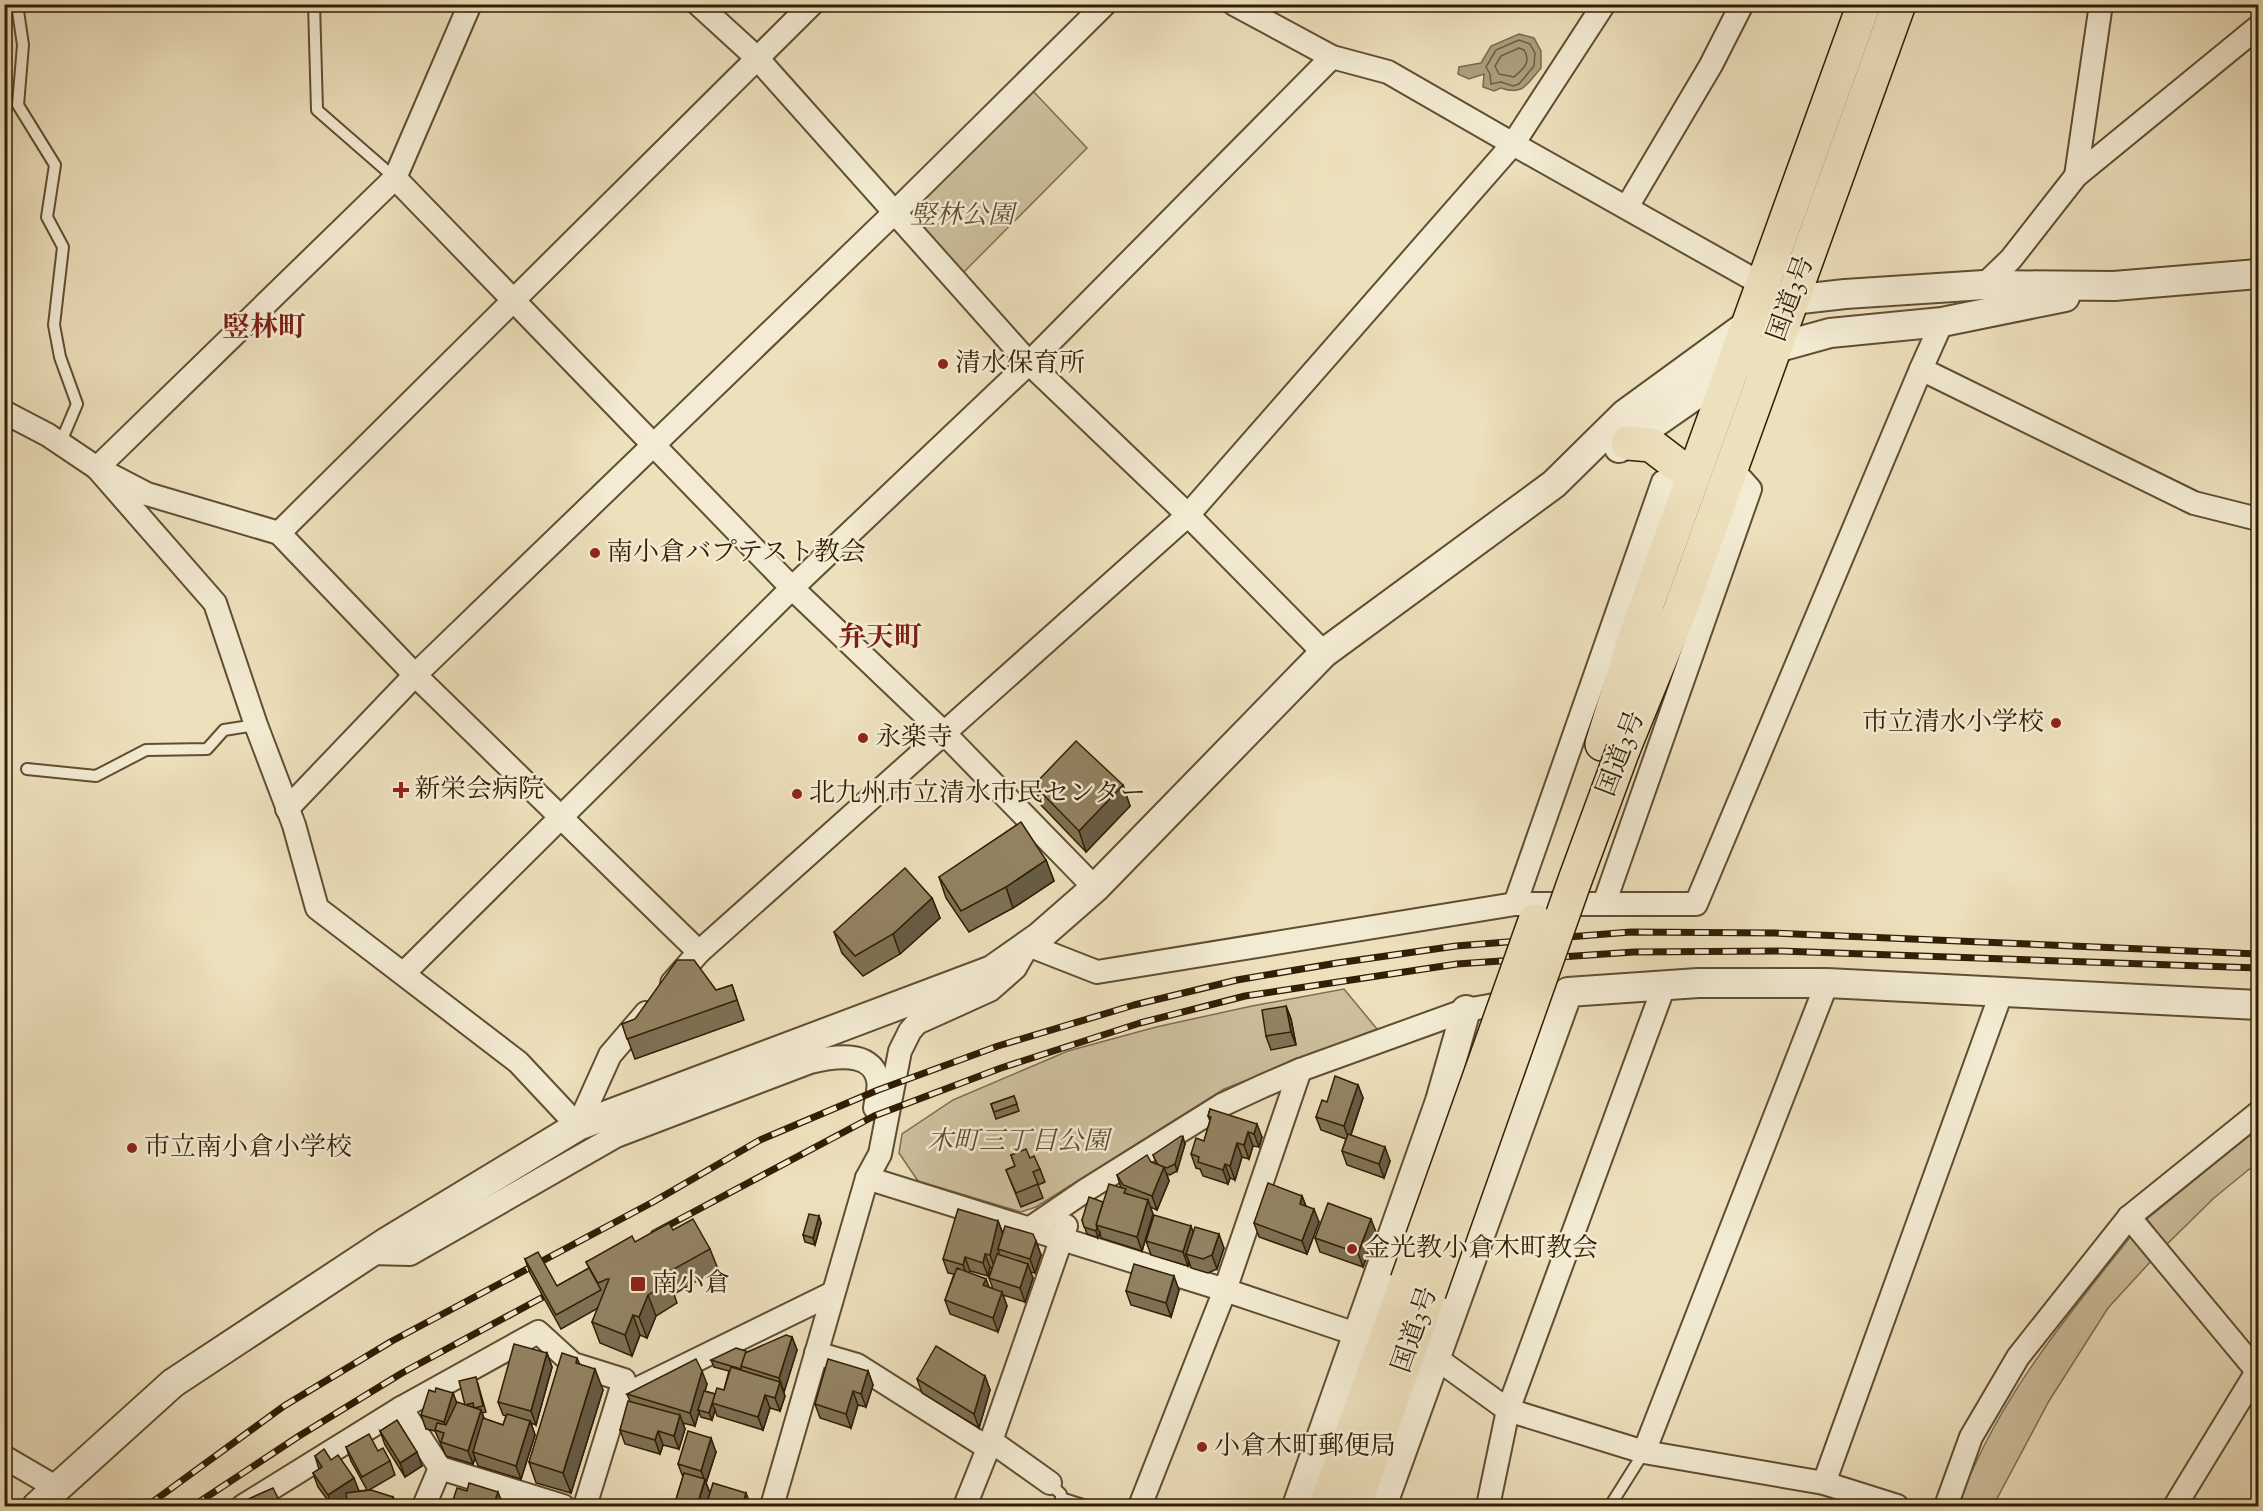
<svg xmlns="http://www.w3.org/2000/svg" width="2263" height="1511" font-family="'Sorts Mill Goudy','Noto Serif JP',serif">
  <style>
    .green { fill: #cdbf9d; stroke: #7f6e50; stroke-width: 1.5 }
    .water { fill: #ad9e7d; stroke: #7b6b4c; stroke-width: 1.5 }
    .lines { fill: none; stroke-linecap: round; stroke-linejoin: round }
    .shore { stroke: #6f5e40; stroke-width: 1.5 }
    .service-casing { stroke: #604e31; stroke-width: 14 }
    .minor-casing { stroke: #604e31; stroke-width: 26 }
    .tertiary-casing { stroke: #604e31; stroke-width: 32 }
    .trunk-casing { stroke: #311e03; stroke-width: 36 }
    .service { stroke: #f3ebd3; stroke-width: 10 }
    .minor { stroke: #f3ebd3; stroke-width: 22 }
    .tertiary { stroke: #f3ebd3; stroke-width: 28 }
    .trunk { stroke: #ede0bc; stroke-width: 33 }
    .rail-casing { stroke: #311e03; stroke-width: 7 }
    .rail { stroke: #f3ebd3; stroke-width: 4.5; stroke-dasharray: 14; stroke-linecap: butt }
    .trunk-bridge-casing { stroke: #311e03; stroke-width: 36; stroke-linecap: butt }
    .trunk-bridge { stroke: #ede0bc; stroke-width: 33 }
    .wall { fill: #7e7155; stroke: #311e03; stroke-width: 1.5; fill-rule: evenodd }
    .shaded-wall { fill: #675c45; stroke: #311e03; stroke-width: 1.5 }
    .building { fill: #938363; stroke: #311e03; stroke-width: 1.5 }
    .poi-dot { fill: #8f2418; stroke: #f3ebd3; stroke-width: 2 }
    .labels { text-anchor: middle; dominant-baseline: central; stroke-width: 5; stroke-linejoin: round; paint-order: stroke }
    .park-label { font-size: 26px; font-style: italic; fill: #604e31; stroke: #f3ebd3 }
    .street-label { font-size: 26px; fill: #311e03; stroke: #f3ebd3 }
    .poi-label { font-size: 26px; fill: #311e03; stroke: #f3ebd3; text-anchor: start }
    .quarter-label { font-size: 28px; font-weight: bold; fill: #7a1f14; stroke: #f3ebd3 }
  </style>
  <rect width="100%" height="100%" fill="#ede0bc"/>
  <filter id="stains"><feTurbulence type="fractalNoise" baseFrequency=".00333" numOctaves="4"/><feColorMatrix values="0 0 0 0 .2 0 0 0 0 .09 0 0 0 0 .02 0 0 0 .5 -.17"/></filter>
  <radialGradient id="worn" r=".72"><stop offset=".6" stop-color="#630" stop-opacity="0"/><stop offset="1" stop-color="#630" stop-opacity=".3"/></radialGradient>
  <g class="green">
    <path d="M1032 90 1087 148 962 274 911 222 912 209Z"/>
    <path d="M1344 989 1377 1029 1224 1089 1036 1207 1021 1212 918 1181 899 1153 902 1134 953 1100 1068 1051 1156 1027 1252 1006Z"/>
    <path d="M2258 1128V1162L2214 1198 2166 1245 2147 1219Z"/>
    <path d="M2132 1235 2152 1260 2108 1308 2049 1401 1993 1506H1958C1959 1495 1968 1480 1973 1469 2012 1382 2073 1309 2132 1235Z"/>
  </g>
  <path class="water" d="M1519 34 1534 38 1541 51V68C1527 84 1523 96 1501 88L1494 91 1483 87 1484 74 1469 79 1458 74 1459 67 1481 63 1491 46Z"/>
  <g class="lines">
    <g class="shore">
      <path d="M1519 40 1530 44 1535 53 1534 66 1519 84 1513 86 1501 82 1491 84 1490 74 1486 67 1496 50Z"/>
      <path d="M1519 48 1524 50C1532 62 1523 69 1514 77L1499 74 1495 66 1501 56Z"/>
    </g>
    <g class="service-casing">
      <g id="service">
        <path d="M17 4 23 45 18 105 55 165 47 217 63 247 54 325 60 357 77 404 60 444"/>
        <path d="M314 4 317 110 395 178"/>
        <path d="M27 769 96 776 146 750 207 749 224 730 256 725"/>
        <path d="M1050 1484 1061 1494V1498L1086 1506"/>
        <path d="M1610 1506 1644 1452"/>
      </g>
    </g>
    <g class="minor-casing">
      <g id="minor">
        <path d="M698 4 757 58 1029 363 1188 515 1324 653"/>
        <path d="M1234 4 1332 57 1388 72 1513 144 1604 4"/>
        <path d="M2076 176 2101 4"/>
        <path d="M395 178 792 588 944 733 1095 888"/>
        <path d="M1627 207 1711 65 1742 4"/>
        <path d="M1984 285 2011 259 2076 176 2258 27"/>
        <path d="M1942 322 1921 369 2194 503 2258 519"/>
        <path d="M4 412 48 435 97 468 147 494 279 533 415 675 699 952"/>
        <path d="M97 468 215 603 256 725 294 825 317 908 518 1062 578 1126 610 1055 646 1013"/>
        <path d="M97 468 395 178 470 4"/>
        <path d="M279 533 812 4"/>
        <path d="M287 809 415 675 894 213 1105 4"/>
        <path d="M1515 904 1663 482 1693 477"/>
        <path d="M1604 904 1750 489 1732 469"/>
        <path d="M404 973 792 588 1029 363 1332 57"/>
        <path d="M672 983 699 952 1188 515 1513 144 1774 291"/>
        <path d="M867 1178 1225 1290 1368 1338"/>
        <path d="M2129 1217 2257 1371"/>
        <path d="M1029 1229 1086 1190 1222 1105 1263 1086 1300 1070 1466 1010 1517 1001"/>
        <path d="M371 1253 410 1254 616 1136 810 1062C831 1057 872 1049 878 1080 880 1089 876 1100 875 1108"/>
        <path d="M816 1353 857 1365 988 1448"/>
        <path d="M1422 1354 1436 1358 1508 1410 1644 1452 1824 1483 1897 1506"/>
        <path d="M619 1398 833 1293"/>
        <path d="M401 1408 440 1468 563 1506"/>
        <path d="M991 1441 1050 1483"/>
        <path d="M1644 1452 1827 983"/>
        <path d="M4 1457 57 1488"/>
        <path d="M1824 1483 2002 991"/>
        <path d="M243 1506 401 1408 538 1332 573 1364 624 1380 585 1506"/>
        <path d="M424 1506 440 1468"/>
        <path d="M772 1506 867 1178 880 1154 900 1051 910 1031 917 1023 990 990 1015 968 1028 945 1097 972 1515 904H1696L1921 369"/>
        <path d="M965 1506 991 1441 1066 1226"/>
        <path d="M1140 1506 1225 1290 1300 1070"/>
        <path d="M1488 1506 1508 1410 1664 986"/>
        <path d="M1946 1506 1971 1437 2018 1357 2129 1217 2258 1113"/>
        <path d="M2175 1506 2258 1370"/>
      </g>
    </g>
    <g class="tertiary-casing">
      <g id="tertiary">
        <path d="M1619 448 1754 354 1830 333 1942 322 2065 297"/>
        <path d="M37 1506 173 1383 385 1243 578 1126 992 970 1039 937 1095 888 1324 653 1554 484 1625 414 1769 309 1792 300 1845 294 1984 285 2114 286 2258 274"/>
        <path d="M1297 1506 1440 1101 1466 1010"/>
        <path d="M1382 1506 1568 992 1698 983H1827L2258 1005"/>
      </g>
    </g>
    <g class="trunk-casing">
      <g id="trunk">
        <path d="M1628 443 1651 445 1693 477"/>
        <path d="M1602 744 1635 638 1864 4"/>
        <path d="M1623 750 1679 613 1899 4"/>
        <path d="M1326 1506 1407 1281"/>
        <path d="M1354 1506 1429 1293"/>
      </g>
    </g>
    <use href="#service" class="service"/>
    <use href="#minor" class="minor"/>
    <use href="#tertiary" class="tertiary"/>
    <use href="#trunk" class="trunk"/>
    <g class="rail-casing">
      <g id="rail">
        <path d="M654 1233 874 1116 1001 1068 1140 1023 1245 996 1457 964 1634 952 1780 951 2258 968"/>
        <path d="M147 1506 284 1406 392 1341 653 1202 760 1140 878 1090 998 1046 1134 1005 1237 980 1337 963 1456 946 1631 932 1775 933 2258 954"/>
        <path d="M193 1506 299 1436 402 1373 558 1289"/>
      </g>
    </g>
    <use href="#rail" class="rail"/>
    <g class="trunk-bridge-casing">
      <g id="trunk-bridge">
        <path d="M1407 1281 1535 921"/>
        <path d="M1429 1293 1575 880 1623 750"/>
      </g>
    </g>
    <use href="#trunk-bridge" class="trunk-bridge"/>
  </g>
  <g class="wall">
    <path d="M1034 785H1123L1130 806 1086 852 1041 805Z"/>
    <path d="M1046 860 1054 881 1013 908 969 932 946 898 939 877Z"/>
    <path d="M932 898 940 918 900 954 863 976 842 953 834 932Z"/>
    <path d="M732 985 744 1020 635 1059 622 1024Z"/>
    <path d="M1286 1006 1291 1019 1296 1045 1271 1050 1266 1036Z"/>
    <path d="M1358 1085 1363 1098 1351 1135 1390 1161 1384 1178 1347 1165 1342 1151 1346 1139 1321 1130 1316 1117 1327 1102Z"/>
    <path d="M1014 1096 1019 1111 996 1119 991 1104Z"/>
    <path d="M1210 1109 1262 1137 1259 1147 1253 1146 1249 1159 1242 1157 1235 1180 1230 1178 1228 1184 1203 1176 1200 1169 1196 1168 1191 1154 1204 1141 1210 1121 1208 1116Z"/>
    <path d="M1185 1144 1177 1171 1170 1175 1167 1174 1169 1181 1157 1210 1150 1207 1153 1214 1142 1251 1101 1238 1100 1233 1098 1238 1087 1234 1082 1220 1121 1188 1117 1175 1151 1162 1157 1164 1153 1155Z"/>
    <path d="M1011 1155 1030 1158 1040 1169 1045 1182 1038 1185 1043 1198 1021 1207 1006 1170 1015 1166Z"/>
    <path d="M1302 1196 1306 1206 1319 1222 1307 1254 1259 1237 1254 1223Z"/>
    <path d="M819 1216 821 1223 815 1245 805 1242 803 1235Z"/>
    <path d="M998 1221 1003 1233 1036 1241 1041 1255 1035 1273 1030 1272 1033 1278 1025 1302 1003 1295 1007 1306 998 1332 950 1314 945 1300 954 1274 948 1273 943 1259ZM990 1267 992 1268 989 1278 993 1289 989 1287 986 1279 969 1273 970 1271 988 1276Z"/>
    <path d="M673 1230 710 1249 718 1269 674 1294 677 1303 656 1316 647 1338 640 1335 632 1356 600 1343 592 1322 598 1308 561 1329 530 1273 525 1259 557 1286 589 1268 586 1262 635 1242Z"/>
    <path d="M1193 1231 1224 1248 1217 1269 1208 1273 1191 1268 1189 1262 1188 1266 1151 1255 1146 1241Z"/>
    <path d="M1376 1232 1363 1267 1320 1252 1315 1238Z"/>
    <path d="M1179 1290 1171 1317 1131 1305 1126 1291Z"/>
    <path d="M792 1337 797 1350 784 1392H783L785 1396 780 1411 770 1408 763 1430 717 1416 715 1410 712 1420 701 1417 699 1412 695 1426 683 1423 685 1429 679 1449 663 1445 660 1454 625 1444 620 1430 630 1401 627 1394 707 1384 705 1391 715 1394 724 1390 729 1371 714 1367 711 1360 747 1352Z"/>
    <path d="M547 1353 552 1367 536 1425 531 1423 535 1435 521 1479 478 1466 475 1458 473 1464 446 1456 435 1431 426 1429 421 1415 435 1392 453 1393 456 1403 465 1405 478 1384 486 1412 482 1413 484 1419 503 1425 506 1416 503 1415 498 1402Z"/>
    <path d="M577 1358 580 1365 603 1390 571 1493 536 1483 529 1462Z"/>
    <path d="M868 1371 873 1385 866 1407 858 1405 851 1428 820 1418 815 1404Z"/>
    <path d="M985 1376 990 1390 979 1428 922 1393 917 1379Z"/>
    <path d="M380 1431 422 1466 405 1477 385 1445Z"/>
    <path d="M346 1447 378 1451 390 1461 395 1475 369 1490 393 1497 397 1506H348L347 1499 336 1506H332L318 1487 313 1473 319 1469 315 1456 331 1460 359 1491 367 1490 351 1461Z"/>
    <path d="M716 1452 706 1483 710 1493 751 1506H674L683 1477 678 1464Z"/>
  </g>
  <g class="shaded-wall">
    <path d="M1123 785 1130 806 1086 852 1079 831Z"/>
    <path d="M1046 860 1054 881 1013 908 1006 887Z"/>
    <path d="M932 898 940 918 900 954 893 934Z"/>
    <path d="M1286 1006 1291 1019 1296 1045 1291 1032Z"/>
    <path d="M1358 1085 1363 1098 1349 1140 1344 1126Z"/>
    <path d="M1257 1124 1262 1137 1259 1147 1254 1134Z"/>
    <path d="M1248 1132 1253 1146 1249 1159 1244 1145Z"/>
    <path d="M1183 1137 1185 1144 1177 1171 1175 1164Z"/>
    <path d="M1237 1143 1242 1157 1235 1180 1230 1166Z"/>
    <path d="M1385 1147 1390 1161 1384 1178 1379 1164Z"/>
    <path d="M1225 1164 1230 1178 1228 1184 1223 1170Z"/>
    <path d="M1164 1167 1169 1181 1157 1210 1152 1196Z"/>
    <path d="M1302 1196 1307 1209 1300 1204Z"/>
    <path d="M1148 1200 1153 1214 1142 1251 1137 1237Z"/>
    <path d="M1314 1209 1319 1222 1307 1254 1302 1241Z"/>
    <path d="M819 1216 821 1223 815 1245 813 1238Z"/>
    <path d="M1371 1219 1376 1232 1363 1267 1358 1253Z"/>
    <path d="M998 1221 1003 1235 998 1249 999 1252 995 1269 990 1255Z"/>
    <path d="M1191 1226 1196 1240 1186 1254 1189 1262 1188 1266 1183 1252Z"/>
    <path d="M1097 1227 1100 1233 1098 1238 1096 1231Z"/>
    <path d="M1219 1234 1224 1248 1217 1269 1212 1255Z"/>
    <path d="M1036 1241 1041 1255 1035 1273 1030 1259Z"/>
    <path d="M985 1254 990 1267 988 1276 983 1263Z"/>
    <path d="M965 1257 970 1271 968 1279 963 1265Z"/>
    <path d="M1028 1264 1033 1278 1025 1302 1020 1288Z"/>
    <path d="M1174 1276 1179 1290 1171 1317 1166 1303Z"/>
    <path d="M986 1279 991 1293 983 1285Z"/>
    <path d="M1002 1292 1007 1306 998 1332 993 1318Z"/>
    <path d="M648 1295 656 1316 647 1338 639 1317Z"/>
    <path d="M633 1315 640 1335 632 1356 625 1335Z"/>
    <path d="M792 1337 797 1350 784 1392 779 1378Z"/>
    <path d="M547 1353 552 1367 536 1425 531 1411Z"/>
    <path d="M595 1369 603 1390 571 1493 563 1473Z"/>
    <path d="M702 1371 707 1384 699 1410H698L699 1412 695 1426 690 1413Z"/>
    <path d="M868 1371 873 1385 866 1407 861 1394Z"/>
    <path d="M985 1376 990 1390 979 1428 974 1414Z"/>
    <path d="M780 1382 785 1396 780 1411 775 1398Z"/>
    <path d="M853 1391 858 1405 851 1428 846 1414Z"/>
    <path d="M453 1393 458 1406 449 1435 444 1422Z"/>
    <path d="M765 1395 770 1408 763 1430 758 1417Z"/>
    <path d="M712 1403 715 1410 712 1420 709 1413Z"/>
    <path d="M481 1410 486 1423 473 1452 475 1458 473 1464 468 1451Z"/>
    <path d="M680 1415 685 1429 679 1449 674 1436Z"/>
    <path d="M530 1421 535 1435 521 1479 516 1466Z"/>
    <path d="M658 1431 663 1445 660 1454 655 1440Z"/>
    <path d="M711 1438 716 1452 706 1483 710 1493 706 1506H697L705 1481 701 1471Z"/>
    <path d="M417 1452 422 1466 405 1477 400 1463Z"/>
    <path d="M354 1478 359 1491 336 1506H332L328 1495Z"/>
    <path d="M498 1492 503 1505 502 1506H493Z"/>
    <path d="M746 1493 751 1506H742Z"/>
    <path d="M393 1497 397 1506H390Z"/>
  </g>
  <g class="building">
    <path d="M1076 741 1123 785 1079 831 1034 785Z"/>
    <path d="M1021 822 1046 860 1006 887 961 911 939 877Z"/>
    <path d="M905 868 932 898 893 934 855 956 834 932Z"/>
    <path d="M677 960H694L716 990 732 985 737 1000 627 1039 622 1024 635 1019Z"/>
    <path d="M1286 1006 1291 1032 1266 1036 1262 1010Z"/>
    <path d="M1335 1076 1358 1085 1344 1126 1316 1117 1322 1100 1327 1102Z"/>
    <path d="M1014 1096 1017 1104 994 1112 991 1104Z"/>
    <path d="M1210 1109 1257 1124 1254 1134 1248 1132 1244 1145 1237 1143 1230 1166 1225 1164 1223 1170 1198 1162 1199 1157 1191 1154 1196 1138 1204 1141 1211 1117 1208 1116Z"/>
    <path d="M1348 1134 1385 1147 1379 1164 1342 1151Z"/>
    <path d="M1181 1136 1183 1137 1175 1164 1167 1168 1158 1165 1153 1155Z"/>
    <path d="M1026 1149 1030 1158 1034 1156 1040 1169 1033 1172 1038 1184 1016 1193 1006 1170 1015 1166 1011 1155Z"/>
    <path d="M1147 1155 1151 1162 1164 1167 1152 1196 1123 1185 1117 1175Z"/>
    <path d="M1268 1183 1302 1196 1300 1204 1314 1209 1302 1241 1254 1223Z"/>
    <path d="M1109 1184 1126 1189 1124 1193 1148 1200 1137 1237 1096 1225Z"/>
    <path d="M1089 1197 1103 1202 1096 1225 1097 1227 1096 1231 1084 1227 1082 1220Z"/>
    <path d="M1328 1203 1371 1219 1358 1253 1315 1238Z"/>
    <path d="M958 1209 998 1221 990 1255 985 1254 983 1263 965 1257 963 1265 943 1259Z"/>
    <path d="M809 1214 819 1216 813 1238 803 1235Z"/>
    <path d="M1154 1215 1191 1226 1183 1252 1146 1241Z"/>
    <path d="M693 1219 710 1249 665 1274 670 1283 648 1295 639 1317 633 1315 625 1335 592 1322 609 1279H607L598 1283 586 1262 632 1236 635 1242 669 1223 673 1230Z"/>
    <path d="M1005 1226 1033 1234 1036 1241 1030 1259 998 1249Z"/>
    <path d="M1195 1227 1219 1234 1212 1255 1203 1259 1186 1254Z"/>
    <path d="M538 1252 557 1286 589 1268 601 1290 556 1315 525 1259Z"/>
    <path d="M997 1254 1028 1264 1020 1288 989 1278Z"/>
    <path d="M1134 1264 1174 1276 1166 1303 1126 1291Z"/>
    <path d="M957 1268 986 1279 983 1285 1002 1292 993 1318 945 1300Z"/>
    <path d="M786 1335 792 1337 779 1378 741 1366 745 1353Z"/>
    <path d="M514 1344 547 1353 531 1411 498 1402Z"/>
    <path d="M936 1346 985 1376 974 1414 917 1379Z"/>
    <path d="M736 1348 746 1351 741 1366V1369L711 1360Z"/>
    <path d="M562 1353 577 1358 576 1363 595 1369 563 1473 529 1462Z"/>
    <path d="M696 1359 702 1371 690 1413 627 1394Z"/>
    <path d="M828 1359 868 1371 861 1394 853 1391 846 1414 815 1404Z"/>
    <path d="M731 1367 780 1382 775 1398 765 1395 758 1417 712 1403 717 1388 724 1390Z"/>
    <path d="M476 1377 483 1406 474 1408 473 1403 465 1405 459 1381Z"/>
    <path d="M436 1388 453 1393 444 1422 421 1415 429 1390 435 1392Z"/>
    <path d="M704 1391 715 1394 709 1413 698 1410Z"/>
    <path d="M628 1401 680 1415 674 1436 658 1431 655 1440 620 1430Z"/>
    <path d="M457 1402 481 1410 468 1451 441 1442 444 1433 435 1430 437 1423 446 1425Z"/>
    <path d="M507 1414 530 1421 516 1466 473 1452 483 1418 503 1425Z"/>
    <path d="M397 1420 417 1452 400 1463 380 1431Z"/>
    <path d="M688 1431 711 1438 701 1471 678 1464Z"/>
    <path d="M369 1434 378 1451 383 1448 390 1461 362 1477 346 1447Z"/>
    <path d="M324 1449 331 1460 338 1455 354 1478 328 1495 313 1473 322 1467 315 1456Z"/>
    <path d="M684 1473 705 1479 697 1506H674Z"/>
    <path d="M469 1483 498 1492 493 1506H451L457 1488 467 1491Z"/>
    <path d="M713 1483 746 1493 742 1506H706Z"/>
    <path d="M273 1488 282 1506H248L246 1500Z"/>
    <path d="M371 1490 393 1497 390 1506H348L346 1493Z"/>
  </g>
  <g class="poi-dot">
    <circle cx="943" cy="364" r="6"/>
    <circle cx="595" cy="553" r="6"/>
    <circle cx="2056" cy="723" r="6"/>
    <circle cx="863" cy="738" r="6"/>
    <path d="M398 781h6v6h6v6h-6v6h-6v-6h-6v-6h6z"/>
    <circle cx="797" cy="794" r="6"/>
    <circle cx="132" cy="1148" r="6"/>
    <circle cx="1352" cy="1249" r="6"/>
    <rect x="630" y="1276" width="16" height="16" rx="3"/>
    <circle cx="1202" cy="1447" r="6"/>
  </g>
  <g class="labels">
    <g class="park-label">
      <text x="962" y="216">竪林公園</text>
      <text x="1018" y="1142">木町三丁目公園</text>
    </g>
    <g class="street-label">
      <text transform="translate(1792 299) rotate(-70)">国道3号</text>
      <text transform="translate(1622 754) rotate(-69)">国道3号</text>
      <text transform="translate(1416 1330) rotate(-71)">国道3号</text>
    </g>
    <g class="poi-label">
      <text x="955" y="364">清水保育所</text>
      <text x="607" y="553">南小倉バプテスト教会</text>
      <text x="2044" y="723" text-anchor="end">市立清水小学校</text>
      <text x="875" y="738">永楽寺</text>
      <text x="414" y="790">新栄会病院</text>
      <text x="809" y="794">北九州市立清水市民センター</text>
      <text x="144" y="1148">市立南小倉小学校</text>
      <text x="1364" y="1249">金光教小倉木町教会</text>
      <text x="652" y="1284">南小倉</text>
      <text x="1214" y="1447">小倉木町郵便局</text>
    </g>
    <g class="quarter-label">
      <text x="264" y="329">竪林町</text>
      <text x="880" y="639">弁天町</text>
    </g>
  </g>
  <rect width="2263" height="1511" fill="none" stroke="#ede0bc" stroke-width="24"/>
  <rect x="6" y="6" width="2251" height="1499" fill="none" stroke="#311e03" stroke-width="3"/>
  <rect x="12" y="12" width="2239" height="1487" fill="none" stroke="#311e03" stroke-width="1.5"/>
  <rect width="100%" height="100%" filter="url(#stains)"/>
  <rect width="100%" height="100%" fill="url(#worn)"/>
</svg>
